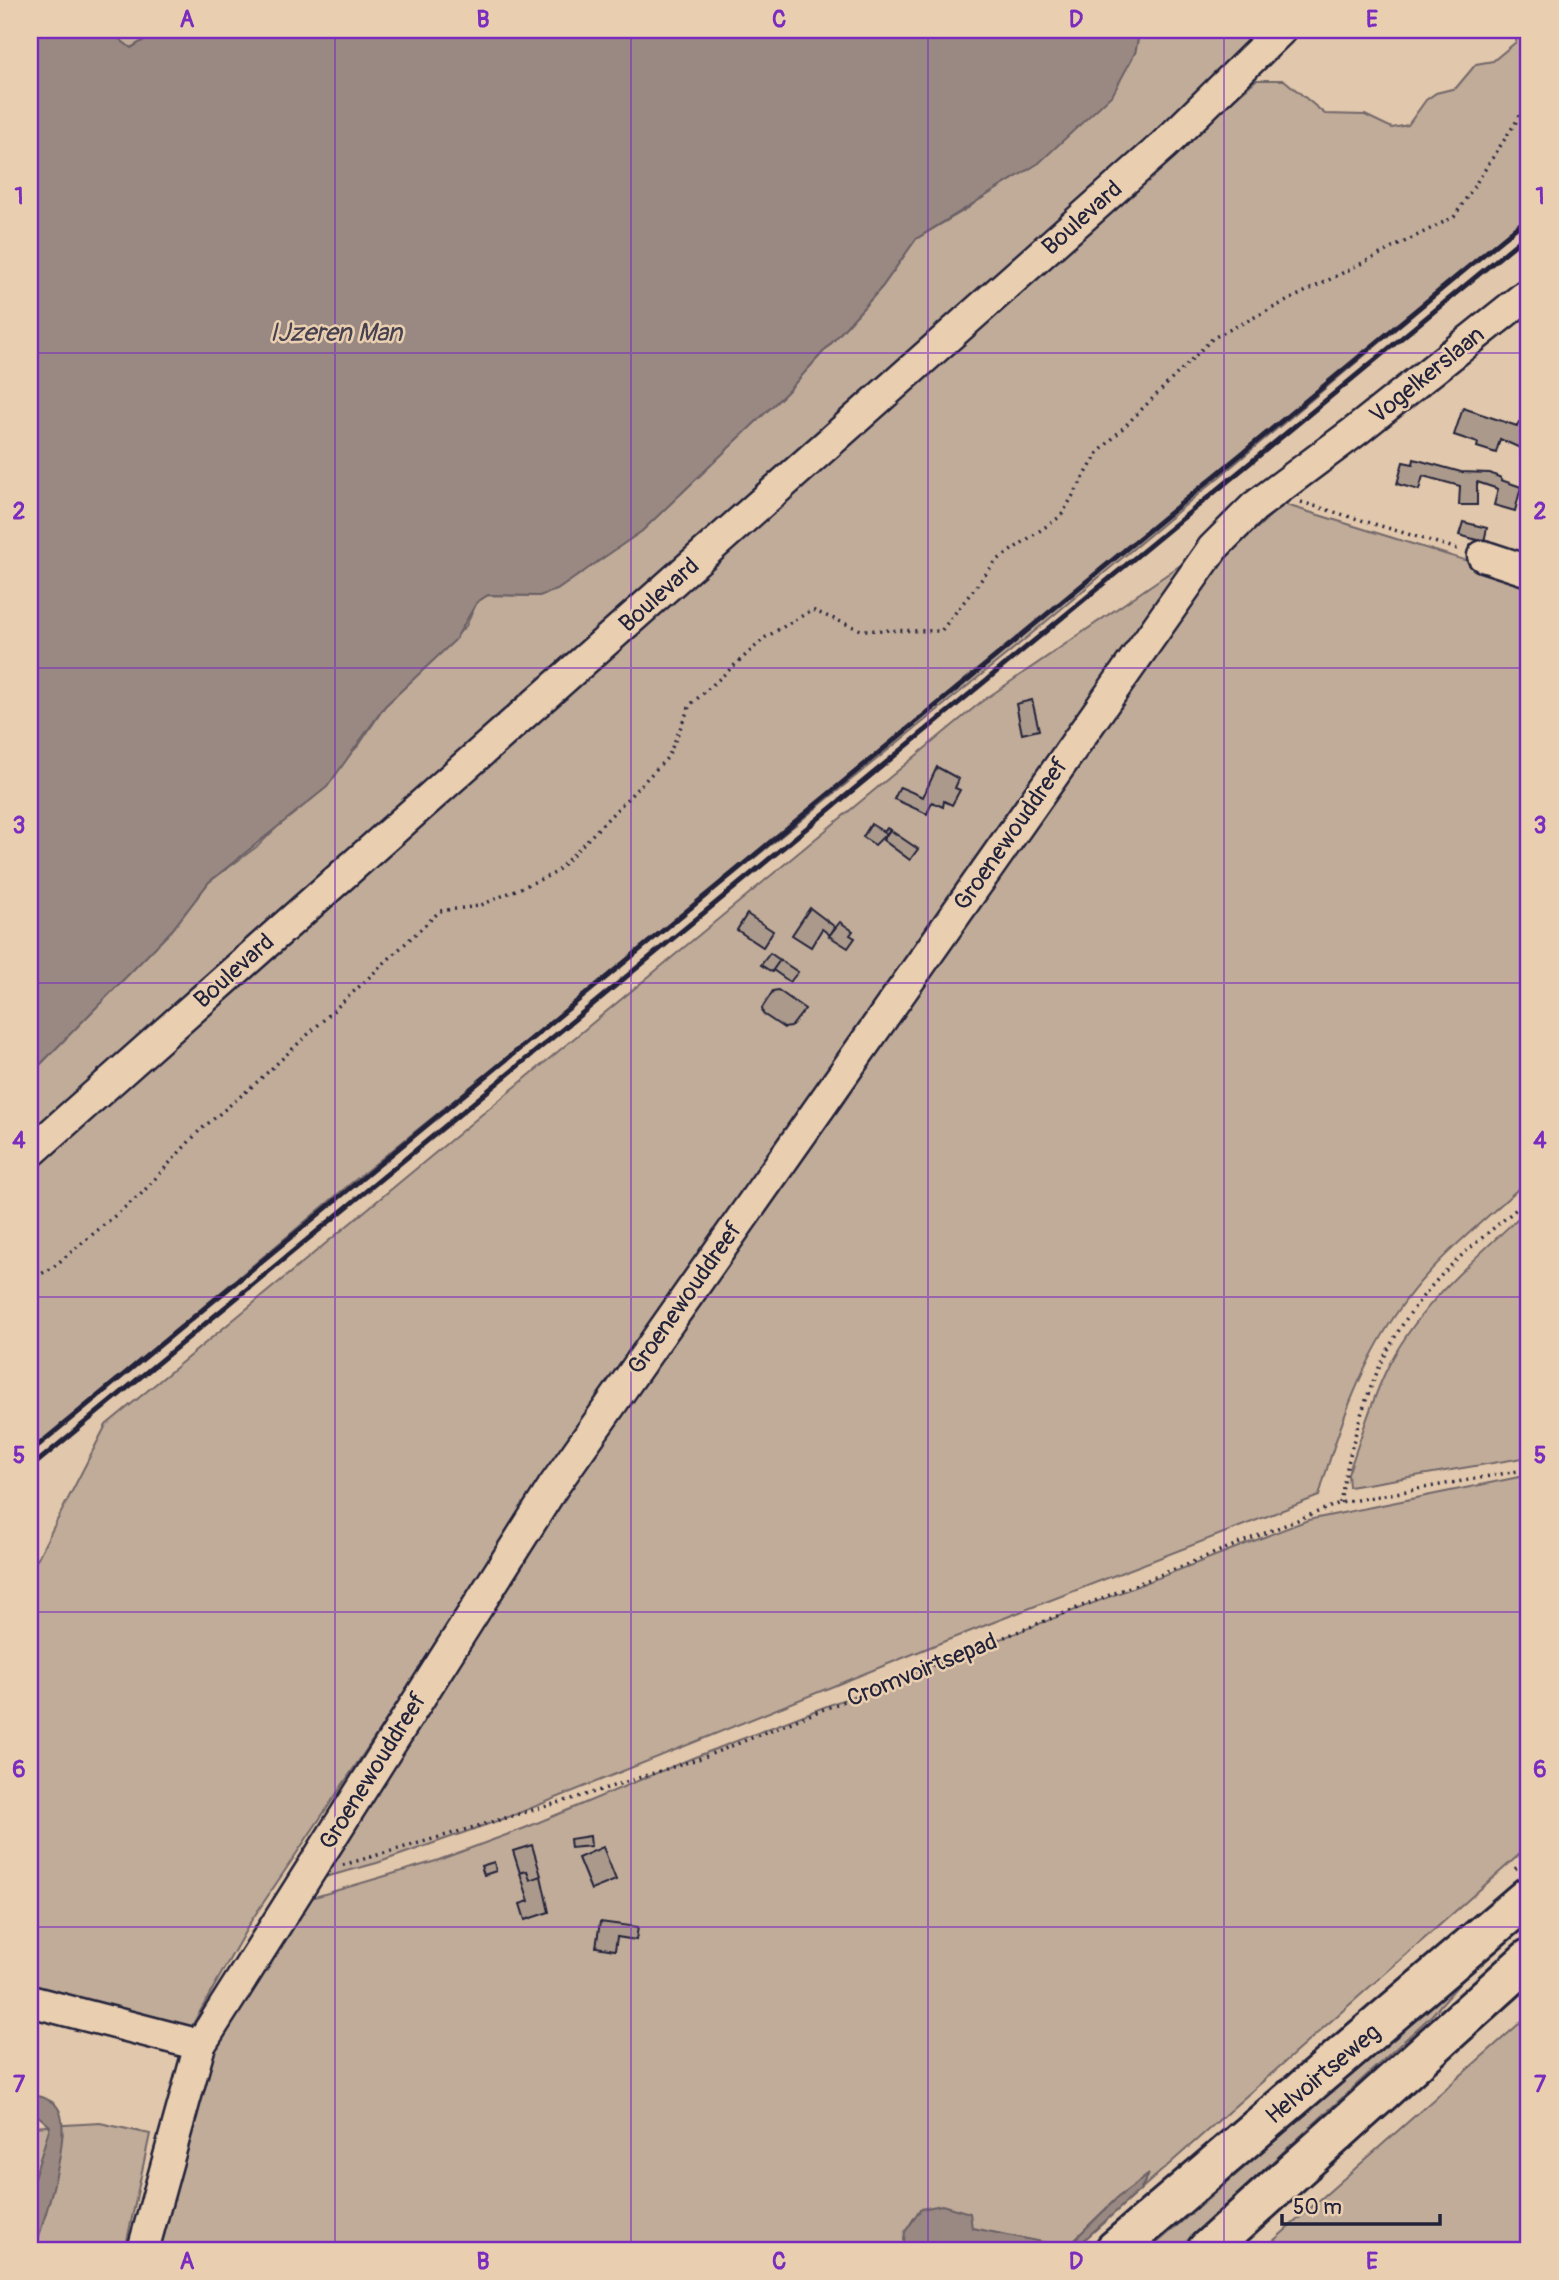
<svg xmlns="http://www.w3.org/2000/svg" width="1559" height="2280" font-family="Pangolin,sans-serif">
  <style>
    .green { fill: #c1ac99; stroke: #72676a; stroke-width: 2 }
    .water { fill: #9a8982; stroke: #6a6066; stroke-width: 2 }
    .building { fill: #ab9a8c; stroke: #22223b; stroke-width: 2 }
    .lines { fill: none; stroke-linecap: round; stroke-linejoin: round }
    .minor-casing { stroke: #22223b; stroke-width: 35 }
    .major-casing { stroke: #22223b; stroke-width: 44 }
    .path { stroke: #22223b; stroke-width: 3.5; stroke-dasharray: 2 5; stroke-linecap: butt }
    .minor { stroke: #e9ceb0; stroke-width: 30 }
    .major { stroke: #e9ceb0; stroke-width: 38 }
    .rail { stroke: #22223b; stroke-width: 5 }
    .grid { fill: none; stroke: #7b2cbf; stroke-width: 2; stroke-opacity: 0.55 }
    .labels { text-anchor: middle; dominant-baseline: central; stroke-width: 5; stroke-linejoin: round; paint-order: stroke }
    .street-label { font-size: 24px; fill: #22223b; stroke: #e9ceb0 }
    .water-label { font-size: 26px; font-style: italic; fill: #464150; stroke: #e9ceb0 }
    .neatline { fill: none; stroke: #7b2cbf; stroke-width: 2.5 }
    .grid-label { font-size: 23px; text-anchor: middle; font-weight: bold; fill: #7b2cbf }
  </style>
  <rect width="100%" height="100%" fill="#e1c7ab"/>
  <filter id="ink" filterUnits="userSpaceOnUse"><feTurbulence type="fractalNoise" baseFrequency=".0143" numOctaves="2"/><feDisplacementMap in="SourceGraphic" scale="14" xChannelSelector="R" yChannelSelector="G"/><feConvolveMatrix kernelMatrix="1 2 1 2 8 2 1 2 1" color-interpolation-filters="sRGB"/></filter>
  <g filter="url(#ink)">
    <g class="green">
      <path d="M116 30H161L130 48 114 35Z"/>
      <path d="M1140 30H1267L1210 89 385 823 30 1133V1075L172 930 209 882 259 845 359 745 385 706 466 626 477 602 488 595 539 596 642 531 787 392 882 287 916 239 970 207 1135 53Z"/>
      <path d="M1517 30H1529V218L1012 650 344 1189 30 1452V1165L1256 80H1284L1325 114 1365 115 1392 128 1408 125 1426 100 1436 93 1456 88 1476 64 1493 61 1516 42Z"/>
      <path d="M1283 504 1529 580V1179C1491 1215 1436 1258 1406 1300 1363 1357 1338 1428 1319 1496L940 1643 514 1815 377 1863 303 1883 483 1603 1216 566Z"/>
      <path d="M1201 551 477 1585 251 1921 184 2040 30 2001V1573L106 1425 981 702Z"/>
      <path d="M1529 1208V1457L1349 1487 1348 1474C1360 1441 1370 1405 1385 1373 1417 1305 1476 1258 1529 1208Z"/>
      <path d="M1529 1475V1846L1140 2190 1148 2176 1117 2198 1072 2242 1057 2245 971 2228 920 2209 905 2232 903 2250H154L199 2088 229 2006 284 1906 436 1861 525 1828 695 1757 1308 1520Z"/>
      <path d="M1467 1975 1431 2016 1177 2250H1149Z"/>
      <path d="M1529 2015V2250H1263Z"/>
      <path d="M100 2123 150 2134 125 2250H35L63 2133 41 2157 30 2192V2127Z"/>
    </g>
    <g class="water">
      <path d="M30 30H116L114 35 131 48 161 30H1140L1135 53 1113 94 1039 163 916 239 882 287 787 392 642 531 557 590 539 596 488 595 477 602 455 640 385 706 327 787 209 882 172 930 30 1075Z"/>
      <path d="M30 2094C40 2097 52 2099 58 2108 74 2132 43 2222 35 2250H30V2192L50 2126 37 2115 30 2114Z"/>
      <path d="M1149 2174 1140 2190 1073 2250H903L905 2232 921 2209 942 2205 970 2213 972 2228 1057 2245 1072 2242 1117 2198Z"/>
    </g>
    <g class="building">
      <path d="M1463 408 1517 426 1519 422 1529 425V452L1500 439 1496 453 1477 447 1478 443 1454 435Z"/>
      <path d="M1414 459 1461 472 1490 473 1501 478V480L1521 487 1515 511 1494 505 1498 489 1477 482V505H1459L1460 486 1423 476 1419 490 1397 484 1403 462 1413 464Z"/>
      <path d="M1463 522 1487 528 1484 542 1459 535Z"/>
      <path d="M1032 700 1039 730 1022 734 1016 704Z"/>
      <path d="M937 767 959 779 955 788 960 790 952 805 944 801 943 807 932 802 927 814 894 799 900 787 923 797Z"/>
      <path d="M871 824 884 832 887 828 890 830 875 845 863 837Z"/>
      <path d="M890 830 918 849 910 860 883 840Z"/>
      <path d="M810 908 835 927 830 935 822 929 811 947 792 935Z"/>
      <path d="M747 914 773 931 763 947 737 930Z"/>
      <path d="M840 922 853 931 850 935 855 938 848 948 829 936Z"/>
      <path d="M770 953 780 960 772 972 761 965Z"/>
      <path d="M780 960 798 972 790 982 773 970Z"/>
      <path d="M778 990 805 1009 791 1027 784 1028 763 1014 762 1008 773 991Z"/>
      <path d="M590 1836 591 1846 571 1848 570 1839Z"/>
      <path d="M532 1845 541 1876 530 1880 527 1871 520 1873 513 1851Z"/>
      <path d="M603 1847 616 1880 591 1890 578 1858Z"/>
      <path d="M494 1862 496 1871 484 1875 481 1866Z"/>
      <path d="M527 1871 530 1880 541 1876 549 1912 525 1920 520 1904 529 1901 520 1873Z"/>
      <path d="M600 1922 638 1927 636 1940 617 1937 615 1950 596 1947Z"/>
    </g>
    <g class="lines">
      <g class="minor-casing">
        <g id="minor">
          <path d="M1483 556 1529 571"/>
          <path d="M30 1153 1164 145 1281 30"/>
          <path d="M30 2001 200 2045"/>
          <path d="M143 2250 200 2045 553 1487 1213 548 1254 507 1357 430 1529 293"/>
        </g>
      </g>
      <g class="major-casing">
        <g id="major">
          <path d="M1115 2250 1529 1896"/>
          <path d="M1207 2250 1529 1959"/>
        </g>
      </g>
      <g class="path">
        <path d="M1301 502 1461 550"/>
        <path d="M30 1280 52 1268 141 1194 199 1131 255 1084 440 911 479 906 555 873 668 757 690 705 766 637 812 610 861 630 941 631 996 561 1061 516 1098 453 1213 338 1454 217 1529 102"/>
        <path d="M1340 1503C1355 1420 1378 1344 1437 1280 1464 1250 1499 1225 1529 1198"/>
        <path d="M343 1865 585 1795 704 1757 1340 1503 1529 1469"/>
        <path d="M1515 1869 1529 1857"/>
      </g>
      <use href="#minor" class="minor"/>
      <use href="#major" class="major"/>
      <g class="rail">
        <path d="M30 1452 1529 217"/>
        <path d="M30 1468 1529 233"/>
      </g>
    </g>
  </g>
  <path class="grid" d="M335 30V2250M631 30V2250M928 30V2250M1224 30V2250M30 353H1529M30 668H1529M30 983H1529M30 1297H1529M30 1612H1529M30 1927H1529"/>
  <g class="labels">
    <g class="street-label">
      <text transform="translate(1082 218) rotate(-42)">Boulevard</text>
      <text transform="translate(1427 375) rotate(-39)">Vogelkerslaan</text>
      <text transform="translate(659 595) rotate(-42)">Boulevard</text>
      <text transform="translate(1011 834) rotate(-55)">Groenewouddreef</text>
      <text transform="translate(234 971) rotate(-42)">Boulevard</text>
      <text transform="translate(685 1298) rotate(-55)">Groenewouddreef</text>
      <text transform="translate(922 1670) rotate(-22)">Cromvoirtsepad</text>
      <text transform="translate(373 1771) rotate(-58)">Groenewouddreef</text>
      <text transform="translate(1323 2074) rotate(-40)">Helvoirtseweg</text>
    </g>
    <g class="water-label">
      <text x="336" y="333">IJzeren Man</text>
    </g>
  </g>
  <rect width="1559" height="2280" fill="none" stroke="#e9ceb0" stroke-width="77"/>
  <path d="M1282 2214v10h158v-10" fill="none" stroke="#22223b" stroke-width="3.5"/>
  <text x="1293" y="2214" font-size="21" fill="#22223b" stroke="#e9ceb0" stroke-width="5" paint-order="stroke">50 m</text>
  <rect x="38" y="38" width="1482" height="2204" class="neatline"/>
  <g class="grid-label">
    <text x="187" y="27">A</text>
    <text x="483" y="27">B</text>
    <text x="779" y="27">C</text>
    <text x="1076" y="27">D</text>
    <text x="1372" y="27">E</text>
    <text x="19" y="204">1</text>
    <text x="1540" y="204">1</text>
    <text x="19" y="519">2</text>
    <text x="1540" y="519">2</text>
    <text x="19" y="833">3</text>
    <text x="1540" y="833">3</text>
    <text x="19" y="1148">4</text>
    <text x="1540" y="1148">4</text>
    <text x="19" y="1463">5</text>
    <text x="1540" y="1463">5</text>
    <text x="19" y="1777">6</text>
    <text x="1540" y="1777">6</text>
    <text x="19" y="2092">7</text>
    <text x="1540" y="2092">7</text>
    <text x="187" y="2269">A</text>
    <text x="483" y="2269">B</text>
    <text x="779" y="2269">C</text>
    <text x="1076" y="2269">D</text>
    <text x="1372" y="2269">E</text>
  </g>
</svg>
